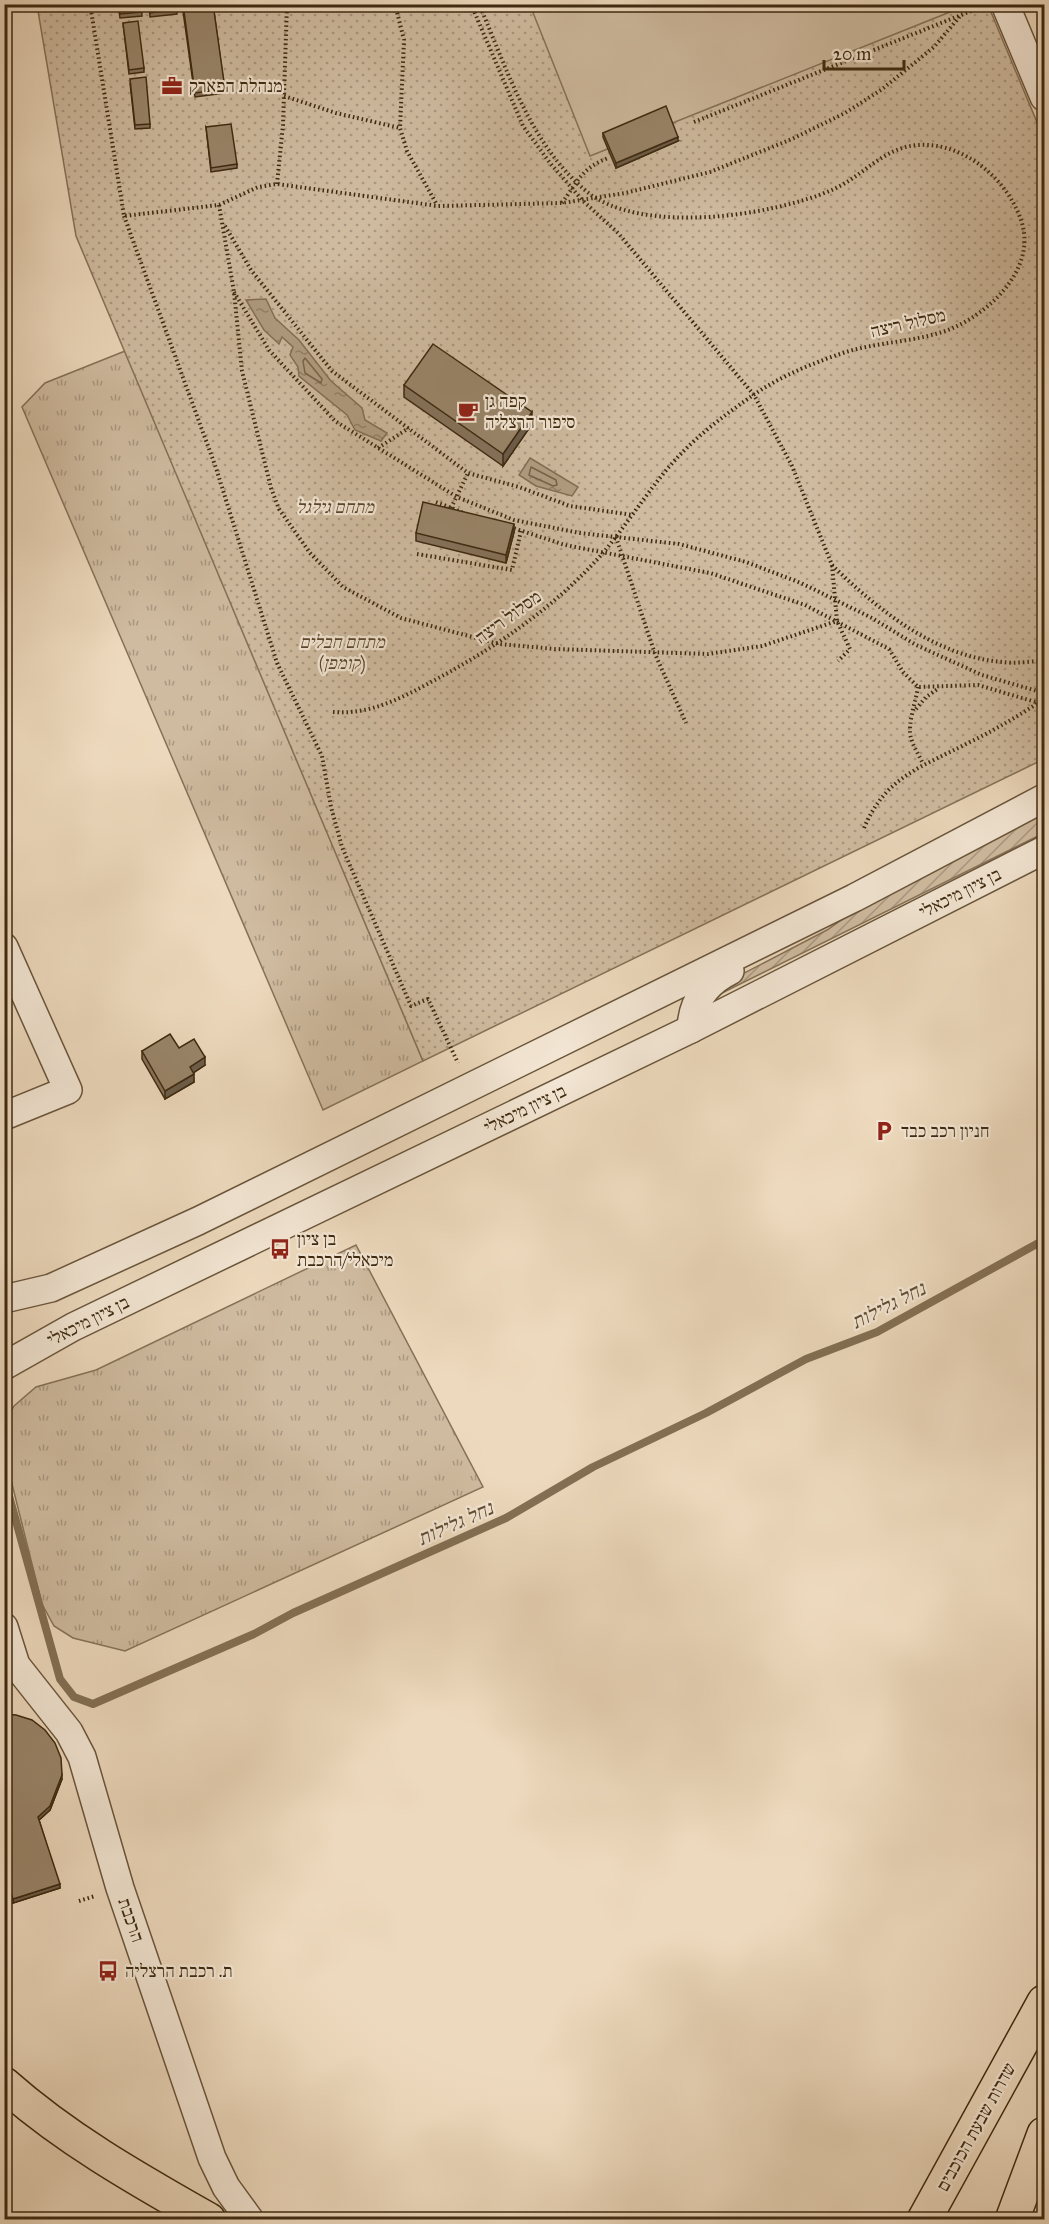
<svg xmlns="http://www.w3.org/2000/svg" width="1049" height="2224" font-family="'IM FELL Great Primer','Frank Ruhl Libre',serif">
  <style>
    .grass { fill: url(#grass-tufts); stroke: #867258; stroke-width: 1.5 }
    .park { fill: url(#park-dots); stroke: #867258; stroke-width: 1.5 }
    .garden { fill: url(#garden-furrows); stroke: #867258; stroke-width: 1.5 }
    .pitch { fill: #cfbba0; stroke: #867258; stroke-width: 1.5 }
    .water { fill: url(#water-ripples); stroke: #836f54; stroke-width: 1.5 }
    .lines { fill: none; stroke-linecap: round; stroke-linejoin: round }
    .shore { stroke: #776349; stroke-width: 1.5 }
    .stream { stroke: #836f54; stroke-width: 8 }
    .minor-casing { stroke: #69553b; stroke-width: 30 }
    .major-casing { stroke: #3d2910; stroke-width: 36 }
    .highway-casing { stroke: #3d2910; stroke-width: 36 }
    .path { stroke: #3d2910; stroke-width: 4; stroke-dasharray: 1.5 3; stroke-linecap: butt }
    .minor { stroke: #f3e6d4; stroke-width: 27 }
    .major { stroke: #edd9bd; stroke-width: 33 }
    .highway { stroke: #edd9bd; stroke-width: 33 }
    .wall { fill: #84725b; stroke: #3d2910; stroke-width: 1.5 }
    .shaded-wall { fill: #6b5d4a; stroke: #3d2910; stroke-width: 1.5 }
    .building { fill: #99856a; stroke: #3d2910; stroke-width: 1.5 }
    .labels { text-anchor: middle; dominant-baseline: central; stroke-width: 4.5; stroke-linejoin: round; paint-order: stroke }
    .poi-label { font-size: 18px; fill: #3d2910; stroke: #f3e6d4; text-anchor: start }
    .street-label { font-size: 18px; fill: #3d2910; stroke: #f3e6d4 }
    .park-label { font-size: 18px; font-style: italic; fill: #5a462d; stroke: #f3e6d4 }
    .water-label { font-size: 20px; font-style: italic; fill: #604c32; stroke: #f3e6d4 }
  </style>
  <defs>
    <pattern id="grass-tufts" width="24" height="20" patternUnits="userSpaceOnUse" patternTransform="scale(1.5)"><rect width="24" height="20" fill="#cfbba0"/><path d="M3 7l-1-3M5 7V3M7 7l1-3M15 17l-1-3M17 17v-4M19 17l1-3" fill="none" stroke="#a99881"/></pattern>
    <pattern id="park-dots" width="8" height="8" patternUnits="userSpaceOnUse" patternTransform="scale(1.5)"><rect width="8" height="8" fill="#cfbba0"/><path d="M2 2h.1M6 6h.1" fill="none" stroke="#a99881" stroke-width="1.8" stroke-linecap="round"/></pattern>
    <pattern id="garden-furrows" width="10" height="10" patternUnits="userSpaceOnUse" patternTransform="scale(1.5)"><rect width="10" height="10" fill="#cfbba0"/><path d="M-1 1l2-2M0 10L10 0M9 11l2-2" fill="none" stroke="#a99881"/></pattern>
    <pattern id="water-ripples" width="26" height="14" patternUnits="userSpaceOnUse" patternTransform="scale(1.5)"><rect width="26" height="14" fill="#b19d82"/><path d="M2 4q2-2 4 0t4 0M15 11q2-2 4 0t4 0" fill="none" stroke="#918069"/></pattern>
  </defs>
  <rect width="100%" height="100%" fill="#edd9bd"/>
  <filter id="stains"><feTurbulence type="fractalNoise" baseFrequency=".00333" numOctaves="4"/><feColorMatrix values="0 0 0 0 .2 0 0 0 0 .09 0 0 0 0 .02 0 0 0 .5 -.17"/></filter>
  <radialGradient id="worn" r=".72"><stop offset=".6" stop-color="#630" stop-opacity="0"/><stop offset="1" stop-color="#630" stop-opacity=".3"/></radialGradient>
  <g class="grass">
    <path d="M125 351 423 1061 323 1110 22 407 45 383Z"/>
    <path d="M356 1245 483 1487 125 1651 73 1638 54 1626 42 1604 5 1456V1422L14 1406 36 1387 96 1370Z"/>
  </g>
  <path class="park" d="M947 4 950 12 972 5H988L1044 139V759L423 1061 76 236 37 5Z"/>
  <path class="garden" d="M1044 812V833L724 992 727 982 827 930 878 894Z"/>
  <path class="pitch" d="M947 4 950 12 590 156 530 5Z"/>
  <g class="water">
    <path d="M266 299 275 318 299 340 331 381 362 408 365 420 387 433 381 441 355 430 347 415 299 376 298 367 290 355 293 347 282 337 279 344 264 330 246 300Z"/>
    <path d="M530 458 578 487 572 496 536 486 519 475Z"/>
  </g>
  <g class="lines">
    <g class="shore">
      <path d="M305 358 322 379 321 383 305 373 303 361Z"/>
      <path d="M531 467 556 480 557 485 553 486 529 475Z"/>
    </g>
    <path class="stream" d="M4 1478 60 1679 74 1697 93 1704 254 1634 293 1613 506 1518 593 1467 706 1413 806 1359 877 1332 1044 1240"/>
    <g class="minor-casing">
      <g id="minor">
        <path d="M1005 4 1044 97"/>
        <path d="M4 947 68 1090 4 1116"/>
        <path d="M691 1029C692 1002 706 983 730 971"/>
        <path d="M4 1299 51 1288 198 1221 854 898 1044 798"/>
        <path d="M4 1366 73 1327 691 1029 1044 850"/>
        <path d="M4 1627 16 1665 69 1732 82 1757 120 1888 212 2158 226 2187 250 2220"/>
      </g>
    </g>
    <g class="major-casing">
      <path id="major" d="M924 2220 1044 2002"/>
    </g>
    <g class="highway-casing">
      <g id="highway">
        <path d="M4 2084C66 2139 137 2179 209 2220"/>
        <path d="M1012 2220 1044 2134"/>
      </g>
    </g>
    <g class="path">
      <path d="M90 4 124 216 219 205 258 187 277 184 438 206 562 203 625 193 710 172 792 139 845 113 881 90 934 47 961 15"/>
      <path d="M395 4 404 40 400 128 407 151 437 205"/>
      <path d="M471 4 523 126 550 163 583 201 618 233 754 395 792 466 832 565 837 621 850 649 838 661"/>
      <path d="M284 96 336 113 400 128"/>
      <path d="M694 122 981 7"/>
      <path d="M277 184 283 125 287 4"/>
      <path d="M562 203C578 181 582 168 608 158"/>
      <path d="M219 205 234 292 242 371 271 488 279 509 310 553 343 587 401 618 499 644 555 649 708 654 762 646 837 621"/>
      <path d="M124 216 216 468 277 663 322 756 331 807 342 847 411 1006 428 999 458 1063"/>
      <path d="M225 226 251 270 332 371 468 473 519 487 570 506 633 515"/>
      <path d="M234 292 269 350 335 421 457 497 514 520 580 533 679 544 746 562 801 583 872 618 916 645 982 675 1044 693"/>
      <path d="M378 448 409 428"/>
      <path d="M436 502 462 512"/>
      <path d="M451 508 468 473"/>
      <path d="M510 527 565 545 710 573 805 605 889 649 903 672 918 687 978 685 1039 703"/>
      <path d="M616 537 655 654 686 723"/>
      <path d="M417 554 512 570 521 531"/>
      <path d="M832 565C878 610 936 657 1003 662 1016 664 1031 661 1044 661"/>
      <path d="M918 687C916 701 907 725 911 738 913 746 919 755 923 764"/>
      <path d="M916 709 926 697 939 688"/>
      <path d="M333 712C368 715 400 699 431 682 495 648 554 608 603 553 629 522 650 487 677 458 698 435 726 414 752 396 780 376 813 363 846 352 881 341 922 342 955 327 994 309 1037 266 1021 220 1007 179 964 142 918 145 884 147 863 176 834 189 774 216 640 236 586 191 530 144 507 69 479 4"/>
      <path d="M864 828C886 776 922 767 968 743 995 730 1020 715 1044 699"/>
      <path d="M79 1901 95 1896"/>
    </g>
    <use href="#minor" class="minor"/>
    <use href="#major" class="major"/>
    <use href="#highway" class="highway"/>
  </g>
  <g class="wall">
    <path d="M118 4H141L142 16 120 18Z"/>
    <path d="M149 4H176L177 14 150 17Z"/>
    <path d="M182 4H213L225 93 195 97Z"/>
    <path d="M123 23 144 68V72L129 74Z"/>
    <path d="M130 83 150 124V128L135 129Z"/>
    <path d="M206 127 237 164V168L211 172Z"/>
    <path d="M603 133 678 141 616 168 603 137Z"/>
    <path d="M404 385 532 424 503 466 404 397Z"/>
    <path d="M514 532 506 563 416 541V533Z"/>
    <path d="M179 1048 205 1065 193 1073 194 1082 165 1099 142 1059V1051Z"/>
    <path d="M4 1714 62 1779 50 1810 39 1820 60 1888 13 1903 4 1876Z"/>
  </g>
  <g class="shaded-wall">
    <path d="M678 137V141L616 168V163Z"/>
    <path d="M532 412V424L503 466V454Z"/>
    <path d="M514 524V532L506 563V555Z"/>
    <path d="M205 1057V1065L190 1075V1067Z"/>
    <path d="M194 1074V1082L165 1099V1091Z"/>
    <path d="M62 1775V1779L50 1810 38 1821V1817Z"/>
    <path d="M60 1884V1888L13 1903V1899Z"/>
  </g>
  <g class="building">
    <path d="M119 4H141L142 12 120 14Z"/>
    <path d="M149 4H176L177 9 150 13Z"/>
    <path d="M183 4H213L225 89 195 93Z"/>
    <path d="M138 21 144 68 129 70 123 23Z"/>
    <path d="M146 77 150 124 135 125 130 79Z"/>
    <path d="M666 106 678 137 616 163 603 133Z"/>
    <path d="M231 124 237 164 211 168 206 127Z"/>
    <path d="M433 344 532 412 503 454 404 385Z"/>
    <path d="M423 502 514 524 506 555 416 533Z"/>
    <path d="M170 1034 179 1048 194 1039 205 1057 190 1067 194 1074 165 1091 142 1051Z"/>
    <path d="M4 1714 16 1715 32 1720 45 1730 55 1743 61 1758 62 1775 50 1806 38 1817 60 1884 13 1899 4 1872Z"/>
  </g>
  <defs>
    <g id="office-bare" transform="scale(1.62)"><path d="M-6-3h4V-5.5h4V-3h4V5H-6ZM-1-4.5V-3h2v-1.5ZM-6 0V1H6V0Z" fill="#8f2418" stroke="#f3e6d4" stroke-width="2.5" paint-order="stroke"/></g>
    <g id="cafe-bare" transform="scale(1.62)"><path d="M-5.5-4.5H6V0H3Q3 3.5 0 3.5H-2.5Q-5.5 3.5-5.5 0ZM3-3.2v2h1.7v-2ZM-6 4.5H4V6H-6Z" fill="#8f2418" stroke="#f3e6d4" stroke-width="2.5" paint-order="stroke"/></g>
    <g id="parking-bare" transform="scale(1.62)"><path d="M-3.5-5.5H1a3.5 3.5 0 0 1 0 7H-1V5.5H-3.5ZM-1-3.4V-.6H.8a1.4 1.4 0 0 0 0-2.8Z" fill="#8f2418" stroke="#f3e6d4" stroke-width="2.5" paint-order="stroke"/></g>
    <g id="bus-bare" transform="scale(1.62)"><path d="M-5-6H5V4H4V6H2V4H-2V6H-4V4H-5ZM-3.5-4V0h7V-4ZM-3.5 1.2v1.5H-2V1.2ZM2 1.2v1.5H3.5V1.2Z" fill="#8f2418" stroke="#f3e6d4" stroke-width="2.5" paint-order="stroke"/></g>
  </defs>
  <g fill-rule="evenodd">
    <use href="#office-bare" x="172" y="86"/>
    <use href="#cafe-bare" x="468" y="411"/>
    <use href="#parking-bare" x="884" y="1131"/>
    <use href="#bus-bare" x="280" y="1249"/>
    <use href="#bus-bare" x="108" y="1971"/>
  </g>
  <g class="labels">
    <g class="poi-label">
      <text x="189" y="86">מנהלת הפארק</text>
      <text x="485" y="401">קפה גן<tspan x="485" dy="21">סיפור הרצליה</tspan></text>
      <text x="901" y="1131">חניון רכב כבד</text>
      <text x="297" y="1239">בן ציון<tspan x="297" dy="21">מיכאלי/הרכבת</tspan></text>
      <text x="125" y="1971">ת. רכבת הרצליה</text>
    </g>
    <g class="street-label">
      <text transform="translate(908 323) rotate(-13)">מסלול ריצה</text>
      <text transform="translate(508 617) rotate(-36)">מסלול ריצה</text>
      <text transform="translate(960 893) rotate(-27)">בן ציון מיכאלי</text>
      <text transform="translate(525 1109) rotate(-26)">בן ציון מיכאלי</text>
      <text transform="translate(88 1321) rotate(-27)">בן ציון מיכאלי</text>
      <text transform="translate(131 1920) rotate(71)">הרכבת</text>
      <text transform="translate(976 2127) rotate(-61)">שדרות שבעת הכוכבים</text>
    </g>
    <g class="park-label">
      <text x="335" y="507">מתחם גילגל</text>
      <text x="342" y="642">מתחם חבלים<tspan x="342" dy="21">(קומפן)</tspan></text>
    </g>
    <g class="water-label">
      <text transform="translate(888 1305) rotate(-27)">נחל גלילות</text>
      <text transform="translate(455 1523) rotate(-24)">נחל גלילות</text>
    </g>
  </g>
  <rect width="1049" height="2224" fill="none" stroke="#edd9bd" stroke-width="24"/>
  <rect x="6" y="6" width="1037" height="2212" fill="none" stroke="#3d2910" stroke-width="3"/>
  <rect x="12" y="12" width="1025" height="2200" fill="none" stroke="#3d2910" stroke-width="1.5"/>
  <path d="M824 60v9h80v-9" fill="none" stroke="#3d2910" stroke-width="3"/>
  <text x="833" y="60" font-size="18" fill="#3d2910" stroke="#f3e6d4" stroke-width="4.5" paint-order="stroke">20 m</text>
  <rect width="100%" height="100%" filter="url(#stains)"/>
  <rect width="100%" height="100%" fill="url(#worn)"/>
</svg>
